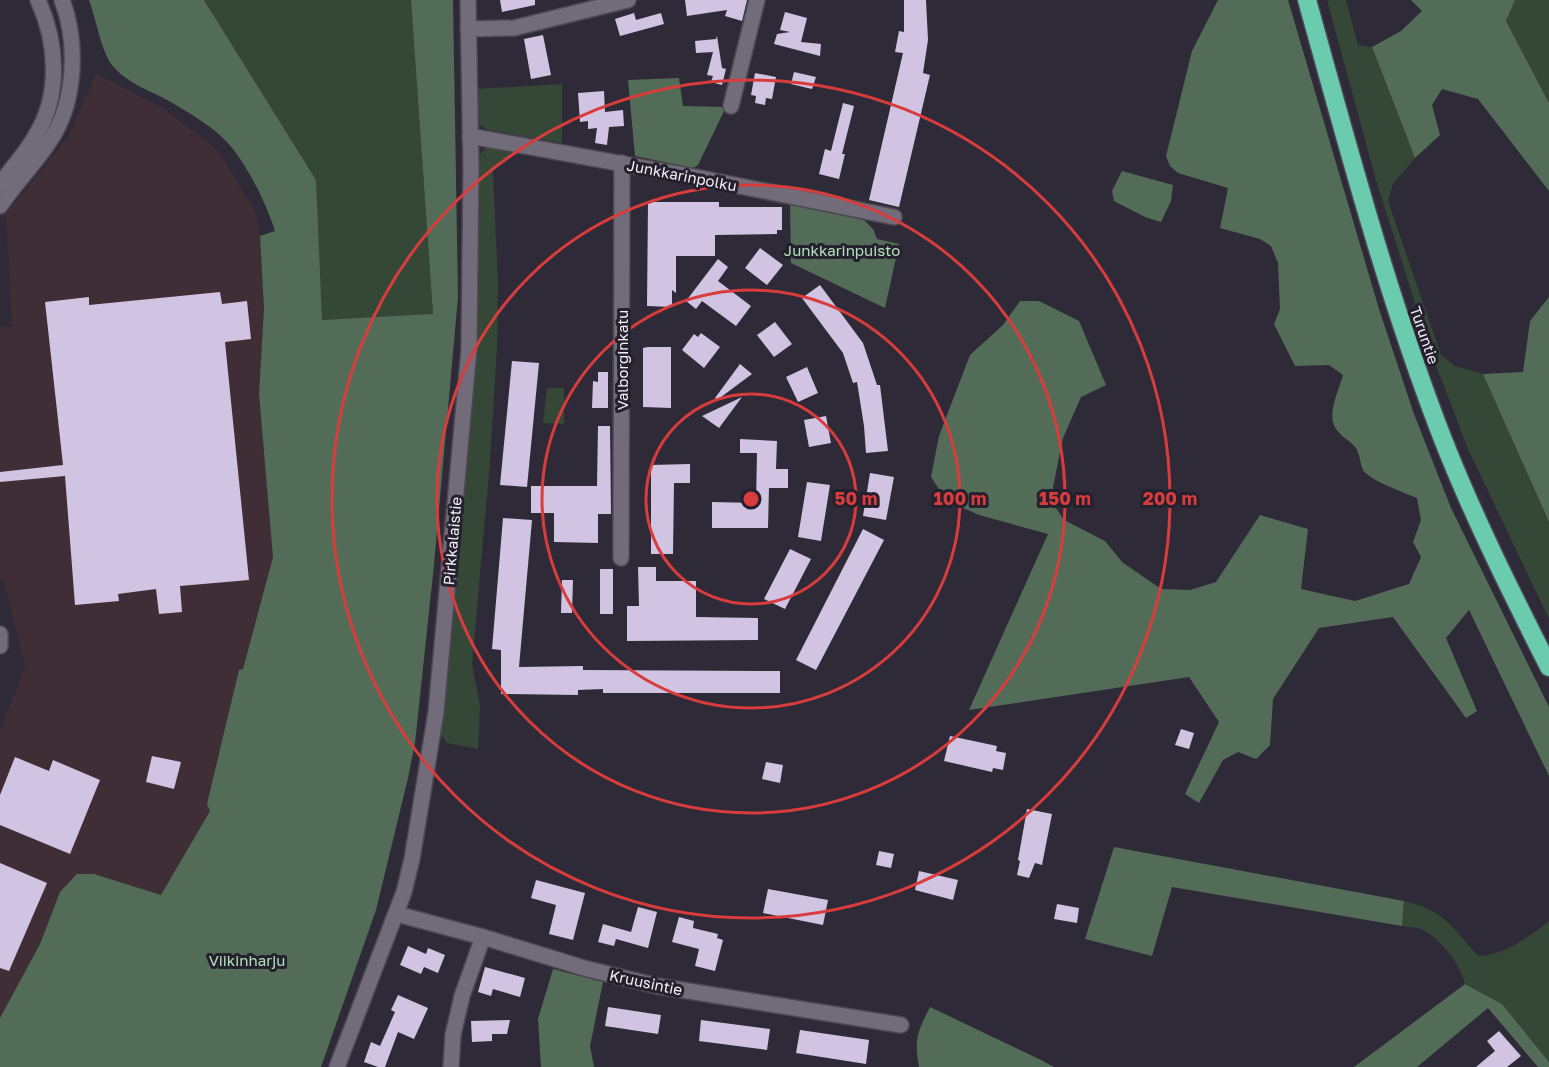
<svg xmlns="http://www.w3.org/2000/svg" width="1549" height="1067" font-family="'Golos Text',sans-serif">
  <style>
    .commercial { fill: #402e37 }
    .green { fill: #354838 }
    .forest { fill: #536c57 }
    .building { fill: #d0c4e2 }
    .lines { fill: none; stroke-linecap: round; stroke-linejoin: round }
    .minor-casing { stroke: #4c4752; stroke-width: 18 }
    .highway-casing { stroke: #4c4752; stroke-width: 21 }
    .minor { stroke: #716b7a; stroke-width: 15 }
    .highway { stroke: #6bcbae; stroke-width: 18 }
    .ring { fill: none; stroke: #d93c3d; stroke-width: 3 }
    .labels { text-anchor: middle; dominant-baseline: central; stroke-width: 6; stroke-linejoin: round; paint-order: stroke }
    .street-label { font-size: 15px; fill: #f2eff7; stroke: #25202d }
    .park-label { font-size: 15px; fill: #b2e2ba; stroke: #25202d }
    .centre { fill: #d93c3d; stroke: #25202d; stroke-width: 3 }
    .ring-label { font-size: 18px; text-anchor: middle; font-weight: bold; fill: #d93c3d; stroke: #25202d; stroke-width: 6; stroke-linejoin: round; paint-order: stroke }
  </style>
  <rect width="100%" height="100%" fill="#2f2a37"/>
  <path class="commercial" d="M96 74 164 109 218 150 256 213 260 236 264 308 259 394 273 557 243 669 210 811 161 896 94 874 60 892 40 944 0 1018V733L25 666 5 585 0 578V327L12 326 6 214 68 137Z"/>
  <g class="green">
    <path d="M204 0H411L433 315 321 320 316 180Z"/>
    <path d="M1327 0H1346L1358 45 1372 47 1415 158 1393 184 1388 201 1441 355 1455 366 1483 374 1549 522V619L1468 449 1429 347 1376 180Z"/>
    <path d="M1515 0H1549V103L1506 21Z"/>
    <path d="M562 84V143L488 130 478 124 476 89Z"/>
    <path d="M494 147 513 151 493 171 498 285 497 348 489 474 472 664 480 706 478 749 447 743 441 735 476 347 477 157 486 148Z"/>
    <path d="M547 388H564V424L543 423Z"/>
    <path d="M1404 901C1444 910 1452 927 1478 956 1504 956 1530 936 1549 921V1062L1502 1004 1465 984C1460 963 1441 939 1421 929 1416 927 1408 927 1402 926Z"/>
  </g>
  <g class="forest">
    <path d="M89 0H204L316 180 322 320 433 314 411 0H453L458 297 434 565 415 743 408 778 376 910 321 1067H0V1018L40 944 60 892 77 874H94L161 895 210 811 207 804 239 670 243 669 273 557 259 394 264 308 260 236 275 231C266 203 247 164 227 142 212 126 189 113 171 102 151 91 126 83 112 65 102 53 95 16 89 0Z"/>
    <path d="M1218 0H1288L1379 309 1414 414 1451 508 1549 707V776L1469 610 1446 638 1477 711 1466 718 1393 617 1319 628 1273 699 1270 745 1256 759 1238 752 1223 760 1199 803 1185 794 1219 722 1189 677 969 710 1048 534 979 515 946 500 931 477 939 436 970 355 1003 325 1020 301H1039L1079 321 1106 385 1081 397 1063 438 1053 487 1054 505 1064 520 1105 541 1122 562 1161 589 1190 590 1216 582 1260 515 1308 529 1301 589 1355 601 1409 584 1421 557 1413 542 1421 520 1417 498C1405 493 1369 480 1363 470 1360 463 1360 455 1356 448 1351 441 1341 437 1336 429 1326 415 1339 390 1343 375L1329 365 1295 366 1274 324 1280 309 1278 263 1271 246 1260 239 1220 228 1228 188 1178 173 1170 166 1166 156 1192 51Z"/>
    <path d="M1411 0H1515L1506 21 1549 103V191L1478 99 1442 89 1432 105 1440 135 1415 158 1372 47 1401 31 1422 11Z"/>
    <path d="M679 78 683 106 726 107 698 165 693 168 635 156 628 80Z"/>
    <path d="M1122 171 1173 185 1171 201 1161 222 1145 217 1114 201 1112 191Z"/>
    <path d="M790 204 864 220 873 229 877 239 899 244 885 308 791 263Z"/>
    <path d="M1549 297V522L1483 374 1523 372 1530 321Z"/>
    <path d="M1114 847 1404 901 1402 926 1172 887 1152 956 1085 939Z"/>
    <path d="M553 969 603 982 590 1046 594 1067H541L538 1019Z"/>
    <path d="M1465 984 1502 1004 1549 1062V1067H1538L1488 1008 1417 1067H1354Z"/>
    <path d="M930 1007 1043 1061 1054 1067H919C914 1039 917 1033 930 1007Z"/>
  </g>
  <g class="building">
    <path d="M500 0H535V5L502 12Z"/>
    <path d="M685 0H747L742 21 725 16 727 10 687 16Z"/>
    <path d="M904 0H926L928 40 923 73 930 75 899 207 869 200 903 53 895 52 899 31 904 32Z"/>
    <path d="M785 12 807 18 801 42 821 44 820 56 774 44 777 34 790 32 780 30Z"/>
    <path d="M634 13 636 20 661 13 664 24 620 36 615 19Z"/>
    <path d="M543 35 551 75 531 79 524 39Z"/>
    <path d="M717 36 722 68 726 69 722 85 711 82 713 76 707 75 713 52 696 53 695 41 716 39Z"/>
    <path d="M794 72 816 77 812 89 791 84Z"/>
    <path d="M755 73 776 77 772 99 766 98 765 105 755 103 756 96 751 95Z"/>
    <path d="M604 91 605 112 623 110 624 126 609 127 607 145 595 143 597 128 588 129V121L580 122 578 93Z"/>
    <path d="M843 103 854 106 842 154H845L839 179 819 174 825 149 831 151Z"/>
    <path d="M653 202H719V207H782V230H777V234L715 235V256H676V293L672 290V307L647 306 648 204Z"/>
    <path d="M760 248 783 265 767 285 745 268Z"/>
    <path d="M718 259 728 267 718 281 751 306 736 326 702 301 696 309 686 301Z"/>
    <path d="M820 285 863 343 877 385H880L888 451 866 453 864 426 857 382 853 383 843 353 802 298Z"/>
    <path d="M220 292 222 304 247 301 251 339 225 342 249 580 180 586 182 612 159 614 156 589 118 594 119 601 75 605 65 476 0 482V472L63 465 45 302 89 297V305Z"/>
    <path d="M775 322 792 344 774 357 757 335Z"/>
    <path d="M701 333 720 347 704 368 682 350 694 334 698 337Z"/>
    <path d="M648 347H671V408L643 407V348Z"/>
    <path d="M512 361 539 363 527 487 500 485Z"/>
    <path d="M740 364 752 374 717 400 715 398Z"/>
    <path d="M807 367 818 393 798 402 786 377Z"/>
    <path d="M598 372H608V408H592L593 381 598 382Z"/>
    <path d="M742 397 719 428 702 416Z"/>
    <path d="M826 416 831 443 809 447 804 420Z"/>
    <path d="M598 426H610L611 514H598V543L554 542V513H531V486H597Z"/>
    <path d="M740 439 777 441 776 469H788V488H769L768 528H712V502L756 503 757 453H740Z"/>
    <path d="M690 464V483H674L673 554H651V465Z"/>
    <path d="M870 473 894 477 886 520 863 516Z"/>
    <path d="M807 482 830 485 821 541 798 537Z"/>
    <path d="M503 518 532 520 519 667 583 666V670L780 671V693H603V689L578 690V695L501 694V650L492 649Z"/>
    <path d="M863 529 884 540 816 670 796 660Z"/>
    <path d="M790 549 811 559 785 609 764 599Z"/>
    <path d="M638 567H656V581H696V617L758 618V640L627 641V606H639Z"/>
    <rect x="600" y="569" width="13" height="45"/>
    <path d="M562 580H573L572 613H561Z"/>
    <path d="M1181 729 1194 733 1189 749 1175 745Z"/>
    <path d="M950 736 997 746 996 751 1006 753 1003 770 993 768 992 772 944 761Z"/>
    <path d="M152 756 181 762 174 789 146 782Z"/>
    <path d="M15 757 49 771 53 760 100 780 70 854 0 825V795Z"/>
    <path d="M766 762 783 765 780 783 762 779Z"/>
    <path d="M1027 809 1052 814 1042 865 1035 863 1029 878 1017 875 1020 861 1018 860Z"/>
    <path d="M879 851 894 854 891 868 876 865Z"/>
    <path d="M0 863 47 883 9 971 0 968Z"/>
    <path d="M919 871 958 880 953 900 915 890Z"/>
    <path d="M536 880 585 893 573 940 549 934 556 905 531 898Z"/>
    <path d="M768 889 828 900 823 925 763 913Z"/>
    <path d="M1057 904 1079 908 1077 923 1054 919Z"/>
    <path d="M638 907 657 912 648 948 616 939 614 946 598 942 603 924 631 932Z"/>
    <path d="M679 917 694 921 693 928 718 934 717 938 723 940 715 971 695 966 699 949 672 942Z"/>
    <path d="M408 946 426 954 428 948 445 955 438 973 424 967 421 974 400 965Z"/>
    <path d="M485 967 525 978 520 997 493 989 491 996 478 992Z"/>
    <path d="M398 995 428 1008 414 1039 398 1032 385 1067H378L364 1062 371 1042 380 1046 395 1012 391 1010Z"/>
    <path d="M608 1007 661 1015 658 1034 605 1026Z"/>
    <path d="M510 1020 507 1034H492V1041L472 1042 471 1021Z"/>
    <path d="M701 1020 770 1029 767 1050 699 1041Z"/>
    <path d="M800 1030 869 1040 866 1064 796 1053Z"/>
    <path d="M1499 1031 1521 1056 1507 1067H1476L1495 1051 1487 1041Z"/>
  </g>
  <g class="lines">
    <g class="minor-casing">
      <g id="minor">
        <path d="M468 29 514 28 628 0"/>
        <path d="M731 106 757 0"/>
        <path d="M470 136 700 178 894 217"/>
        <path d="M0 184C12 168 26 153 36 135 61 94 57 42 38 0"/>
        <path d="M0 206C15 183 36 163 51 139 76 101 78 42 62 0"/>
        <path d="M621 558 622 163"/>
        <path d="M0 634V646"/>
        <path d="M397 914 483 937 584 968 657 986 901 1025"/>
        <path d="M337 1067 404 892 412 859 436 712 469 350 471 169 468 0"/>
        <path d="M451 1067 453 1035 462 996 483 937"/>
      </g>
    </g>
    <g class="highway-casing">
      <path id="highway" d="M1307 0C1348 147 1387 295 1442 437 1473 516 1511 592 1549 667"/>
    </g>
    <use href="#minor" class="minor"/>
    <use href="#highway" class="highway"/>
  </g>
  <g class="ring">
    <circle cx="751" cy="499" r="105"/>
    <circle cx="751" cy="499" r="209"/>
    <circle cx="751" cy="499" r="314"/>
    <circle cx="751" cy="499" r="419"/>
  </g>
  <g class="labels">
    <g class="street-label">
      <text transform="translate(682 175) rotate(11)">Junkkarinpolku</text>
      <text transform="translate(1425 335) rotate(71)">Turuntie</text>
      <text transform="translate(622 360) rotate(-90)">Valborginkatu</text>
      <text transform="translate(452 541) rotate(-85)">Pirkkalaistie</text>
      <text transform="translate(646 982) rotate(12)">Kruusintie</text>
    </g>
    <g class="park-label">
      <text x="842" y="250">Junkkarinpuisto</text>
      <text x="247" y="960">Viikinharju</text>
    </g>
  </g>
  <circle cx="751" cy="499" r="9" class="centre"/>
  <g class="ring-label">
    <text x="856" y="505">50 m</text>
    <text x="960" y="505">100 m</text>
    <text x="1065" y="505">150 m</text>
    <text x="1170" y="505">200 m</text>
  </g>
</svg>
